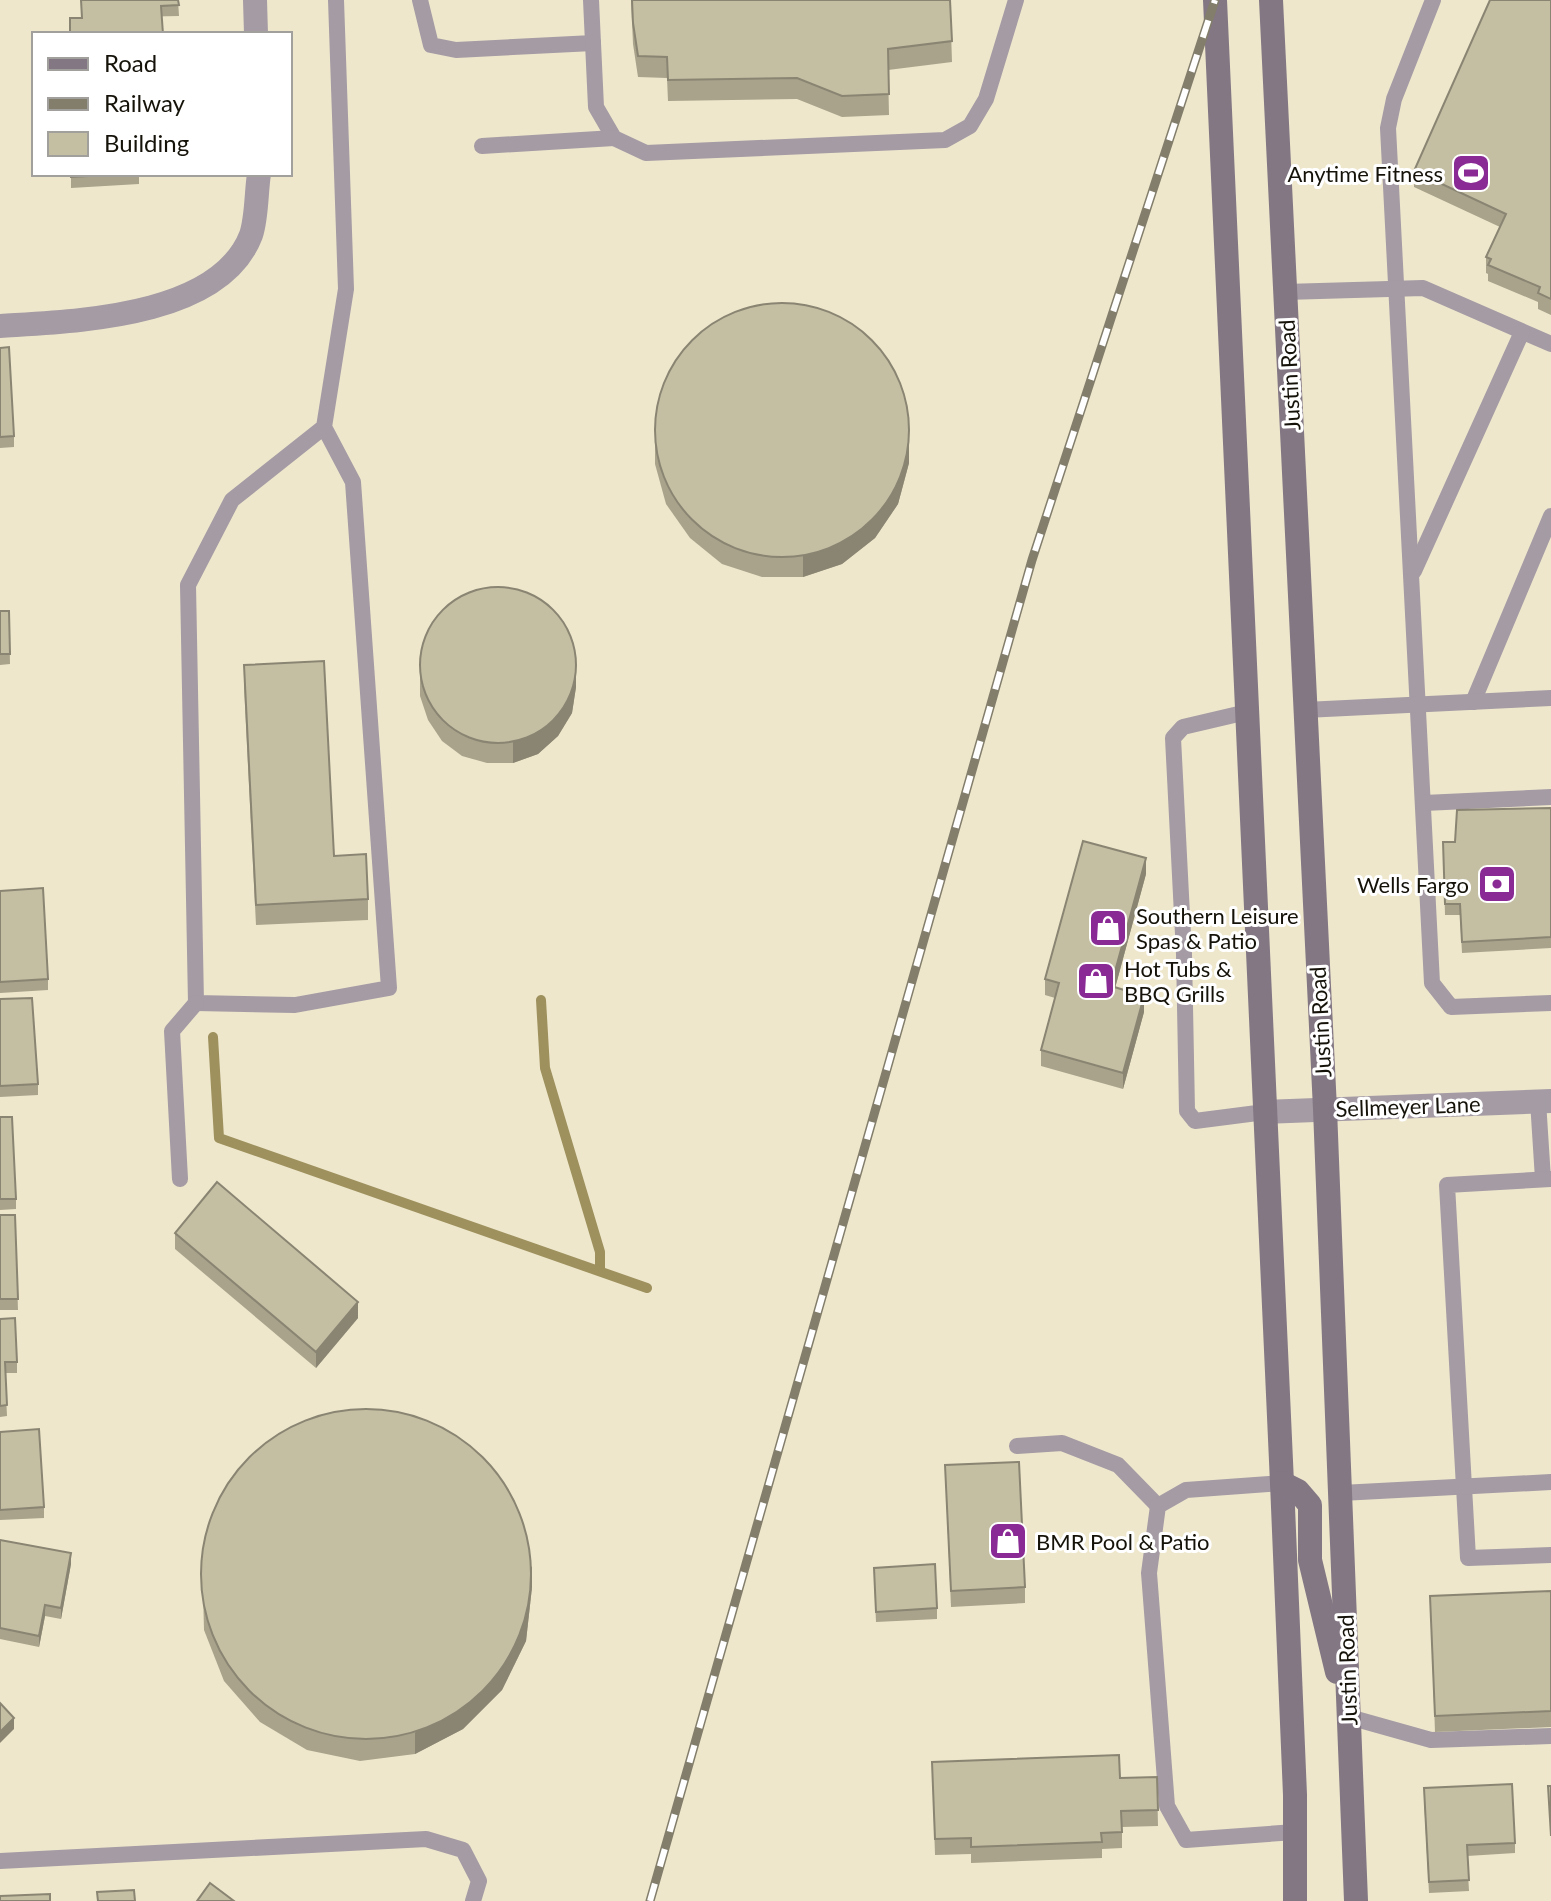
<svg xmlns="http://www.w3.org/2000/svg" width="1551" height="1901" font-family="Lato,sans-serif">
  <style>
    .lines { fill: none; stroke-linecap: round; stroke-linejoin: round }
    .stream { stroke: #9e915e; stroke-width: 10 }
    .service { stroke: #a49ba4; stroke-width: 16 }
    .minor { stroke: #a49ba4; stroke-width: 24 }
    .tertiary { stroke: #a49ba4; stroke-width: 24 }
    .secondary { stroke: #837784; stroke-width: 24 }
    .rail-casing { stroke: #837e6c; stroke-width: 9 }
    .rail { stroke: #fff; stroke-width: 6; stroke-dasharray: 18; stroke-linecap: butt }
    .wall { fill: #a9a38c }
    .shaded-wall { fill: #898572 }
    .building { fill: #c4bea3; stroke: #898572; stroke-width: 2 }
    .labels { text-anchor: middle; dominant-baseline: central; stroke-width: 6; stroke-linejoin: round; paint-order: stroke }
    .poi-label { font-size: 22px; fill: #151209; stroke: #fff; text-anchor: start }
    .street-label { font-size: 22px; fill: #151209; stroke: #fff }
  </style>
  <rect width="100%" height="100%" fill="#eee7cc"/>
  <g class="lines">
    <g class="stream">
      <path d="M541 1000 545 1068 600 1252V1271"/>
      <path d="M213 1037 219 1138 647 1288"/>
    </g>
    <g class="service">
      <path d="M420 0 431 45 456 50 593 43 591 0"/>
      <path d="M1433 0 1394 99 1388 128 1432 983 1451 1007 1551 1003"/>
      <path d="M593 43 596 107 614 138 646 153 945 140 970 126 986 99 1016 0"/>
      <path d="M482 146 614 138"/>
      <path d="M1285 292 1423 288 1551 344"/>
      <path d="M324 427 232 500 188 585 196 1003 295 1005 389 988 353 482 324 427 346 289 336 0"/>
      <path d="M1414 571 1522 332"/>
      <path d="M1473 702 1551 516"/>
      <path d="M1305 710 1551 698"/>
      <path d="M1247 712 1183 727 1173 738 1184 954 1187 1111 1195 1121 1265 1112"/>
      <path d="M1424 803 1551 797"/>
      <path d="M1538 1101 1543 1179"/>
      <path d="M180 1179 172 1031 196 1003"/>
      <path d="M1551 1179 1447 1185 1468 1558 1551 1555"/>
      <path d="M1017 1446 1062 1443 1118 1465 1158 1506"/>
      <path d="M1282 1483 1186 1490 1158 1506 1149 1573 1167 1806 1186 1840 1295 1832"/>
      <path d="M1341 1493 1551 1482"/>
      <path d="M1349 1717 1431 1740 1551 1736"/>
      <path d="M0 1861 426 1839 463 1850 479 1881 473 1901"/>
    </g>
    <g class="minor">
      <path d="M255 0 256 34"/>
      <path d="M0 326C75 321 219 318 251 235 257 217 256 193 259 174"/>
    </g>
    <path class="tertiary" d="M1265 1112 1551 1101"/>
    <g class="secondary">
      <path d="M1215 0 1282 1483 1295 1795V1901"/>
      <path d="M1271 0 1325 1109 1356 1901"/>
      <path d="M1282 1483 1298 1491 1310 1505V1560L1337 1672"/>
    </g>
    <g class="rail-casing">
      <path id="rail" d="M650 1901 1032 560 1215 0"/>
    </g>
    <use href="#rail" class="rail"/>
  </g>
  <g class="wall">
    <path d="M178 0 179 16 81 18Z"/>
    <path d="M631 0H950L952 62 888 70 889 115 842 117 797 99 668 101 667 78 638 77 633 44Z"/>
    <path d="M1551 0V315L1538 309V302L1488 281V274L1486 273V257L1500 227 1414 187V171Z"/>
    <path d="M71 174H139V184L71 188Z"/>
    <path d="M0 348 14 436V447L0 448Z"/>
    <path d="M655 443 909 463 898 504 875 538 842 564 803 577H762L722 564 690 538 666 504 655 464Z"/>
    <path d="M0 611H9L10 664 0 665Z"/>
    <path d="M244 665 334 856 368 899V920L256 925 244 686Z"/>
    <path d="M420 675 576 687 572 713 558 736 538 754 513 763H487L462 756 442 741 428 720 420 696Z"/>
    <path d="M1551 808V948L1462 953 1460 915H1445L1443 842H1455Z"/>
    <path d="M1146 874 1115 988 1144 1012 1123 1089 1041 1066V1050L1055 998 1045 995V979Z"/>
    <path d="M0 891 48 979V990L0 993Z"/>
    <path d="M0 999 38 1084V1095L0 1097Z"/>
    <path d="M0 1117 16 1199V1209L0 1210Z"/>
    <path d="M0 1215H15L18 1310H0Z"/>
    <path d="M175 1233 358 1318 316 1368 175 1249Z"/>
    <path d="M0 1319 17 1362V1373H5L7 1416 0 1417Z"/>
    <path d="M0 1432 44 1507V1518L0 1520Z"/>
    <path d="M945 1465 1025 1587V1603L951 1607Z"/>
    <path d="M0 1540 71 1564 61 1619 45 1616 39 1647 0 1639Z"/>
    <path d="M202 1554 532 1587 526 1641 502 1690 463 1729 415 1754 360 1761 307 1750 260 1722 224 1681 204 1630Z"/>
    <path d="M874 1579 937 1608V1619L876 1622Z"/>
    <path d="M1551 1591V1727L1435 1732 1430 1596Z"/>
    <path d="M932 1762 1120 1778 1157 1777 1158 1826 1122 1827V1848L1102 1849V1858L971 1863V1854L935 1855Z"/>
    <path d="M1424 1799 1515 1843V1853L1467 1856 1469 1891 1429 1893Z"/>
  </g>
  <g class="shaded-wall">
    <path d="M909 442V463L898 504 875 538 842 564 803 577V556Z"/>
    <path d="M576 666V687L572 713 558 736 538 754 513 763V742Z"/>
    <path d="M1146 858V874L1111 1003V986Z"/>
    <path d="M1144 996V1012L1123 1089V1073Z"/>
    <path d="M358 1302V1318L316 1368V1352Z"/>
    <path d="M71 1553V1564L61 1619V1608Z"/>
    <path d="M532 1566V1587L526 1641 502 1690 463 1729 415 1754V1733Z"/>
    <path d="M45 1605V1616L39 1647V1636Z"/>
    <path d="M14 1718V1729L0 1743V1732Z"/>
  </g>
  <g class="building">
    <path d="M81 0H178L179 5 161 6 163 34H70V18H82Z"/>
    <path d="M632 0H950L952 41 888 49 889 94 842 96 797 78 668 80 667 57 638 56 633 23Z"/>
    <path d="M1490 0H1551V299L1538 293 1540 287 1488 265 1491 259 1486 257 1506 214 1414 171Z"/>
    <path d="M71 174H125L71 177Z"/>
    <circle cx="782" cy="430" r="127"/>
    <path d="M9 347 14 436 0 437V348Z"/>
    <circle cx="498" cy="665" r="78"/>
    <path d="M0 611H9L10 654H0Z"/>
    <path d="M324 661 334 856 366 854 368 899 256 905 244 665Z"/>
    <path d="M1551 808V937L1462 942 1460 904H1445L1443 842H1455L1457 810Z"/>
    <path d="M1083 841 1146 858 1111 986 1144 996 1123 1073 1041 1050 1059 983 1045 979Z"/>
    <path d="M43 888 48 979 0 982V891Z"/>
    <path d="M32 998 38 1084 0 1086V999Z"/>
    <path d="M0 1117H12L16 1199H0Z"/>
    <path d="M217 1182 358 1302 316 1352 175 1233Z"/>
    <path d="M0 1215H15L18 1299H0Z"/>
    <path d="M15 1318 17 1362H5L7 1405 0 1406V1319Z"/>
    <circle cx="366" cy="1574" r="165"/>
    <path d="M39 1429 44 1507 0 1510V1432Z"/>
    <path d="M1019 1462 1025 1587 951 1591 945 1465Z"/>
    <path d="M0 1540 71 1553 61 1608 45 1605 39 1636 0 1628Z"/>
    <path d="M935 1564 937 1608 876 1612 874 1568Z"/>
    <path d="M1551 1591V1711L1435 1716 1430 1596Z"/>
    <path d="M0 1703 14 1718 0 1732Z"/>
    <path d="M1119 1755 1120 1778 1157 1777 1158 1810 1121 1811 1122 1832 1101 1833 1102 1842 971 1847V1838L935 1839 932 1762Z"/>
    <path d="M1512 1784 1515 1843 1467 1845 1469 1880 1429 1882 1424 1788Z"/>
    <path d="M1548 1786H1551V1836Z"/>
    <path d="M210 1883 234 1901H197Z"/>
    <path d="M134 1890 135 1901H98L97 1892Z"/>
    <path d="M50 1894V1901H0V1896Z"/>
  </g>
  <defs>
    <g id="stadium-square" transform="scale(2)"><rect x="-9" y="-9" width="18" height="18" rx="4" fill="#8a2b95" stroke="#fff"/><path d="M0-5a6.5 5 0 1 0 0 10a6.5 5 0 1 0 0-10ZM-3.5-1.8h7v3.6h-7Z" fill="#fff"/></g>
    <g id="bank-square" transform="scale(2)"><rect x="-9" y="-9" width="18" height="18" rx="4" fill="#8a2b95" stroke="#fff"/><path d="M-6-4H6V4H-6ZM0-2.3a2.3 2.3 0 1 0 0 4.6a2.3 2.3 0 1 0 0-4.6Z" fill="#fff"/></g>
    <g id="shop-square" transform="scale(2)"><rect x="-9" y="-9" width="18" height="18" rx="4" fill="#8a2b95" stroke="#fff"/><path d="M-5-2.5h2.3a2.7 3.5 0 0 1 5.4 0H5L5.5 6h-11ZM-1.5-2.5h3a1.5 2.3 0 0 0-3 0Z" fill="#fff"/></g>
  </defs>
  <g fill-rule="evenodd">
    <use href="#stadium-square" x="1471" y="173"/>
    <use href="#bank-square" x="1497" y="884"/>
    <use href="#shop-square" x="1108" y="928"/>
    <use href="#shop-square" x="1096" y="981"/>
    <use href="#shop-square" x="1008" y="1541"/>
  </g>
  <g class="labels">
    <g class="poi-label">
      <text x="1443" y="173" text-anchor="end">Anytime Fitness</text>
      <text x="1469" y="884" text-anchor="end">Wells Fargo</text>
      <text x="1136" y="915">Southern Leisure<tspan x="1136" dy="25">Spas &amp; Patio</tspan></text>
      <text x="1124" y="968">Hot Tubs &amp;<tspan x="1124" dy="25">BBQ Grills</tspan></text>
      <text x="1036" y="1541">BMR Pool &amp; Patio</text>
    </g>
    <g class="street-label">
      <text transform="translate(1289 375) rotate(-93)">Justin Road</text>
      <text transform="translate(1320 1022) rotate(-93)">Justin Road</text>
      <text transform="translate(1408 1106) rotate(-2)">Sellmeyer Lane</text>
      <text transform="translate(1347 1670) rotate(-92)">Justin Road</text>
    </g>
  </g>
  <rect x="32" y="32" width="260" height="144" fill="#ffffff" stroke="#a1a09d" stroke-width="2"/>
  <rect x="48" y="58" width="40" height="12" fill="#837784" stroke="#a1a09d" stroke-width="2"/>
  <text x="104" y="72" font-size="24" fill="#151209">Road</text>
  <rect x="48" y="98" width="40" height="12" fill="#837e6c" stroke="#a1a09d" stroke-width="2"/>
  <text x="104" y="112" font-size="24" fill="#151209">Railway</text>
  <rect x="48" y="132" width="40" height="24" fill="#c4bea3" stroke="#a1a09d" stroke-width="2"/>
  <text x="104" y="152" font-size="24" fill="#151209">Building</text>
</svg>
